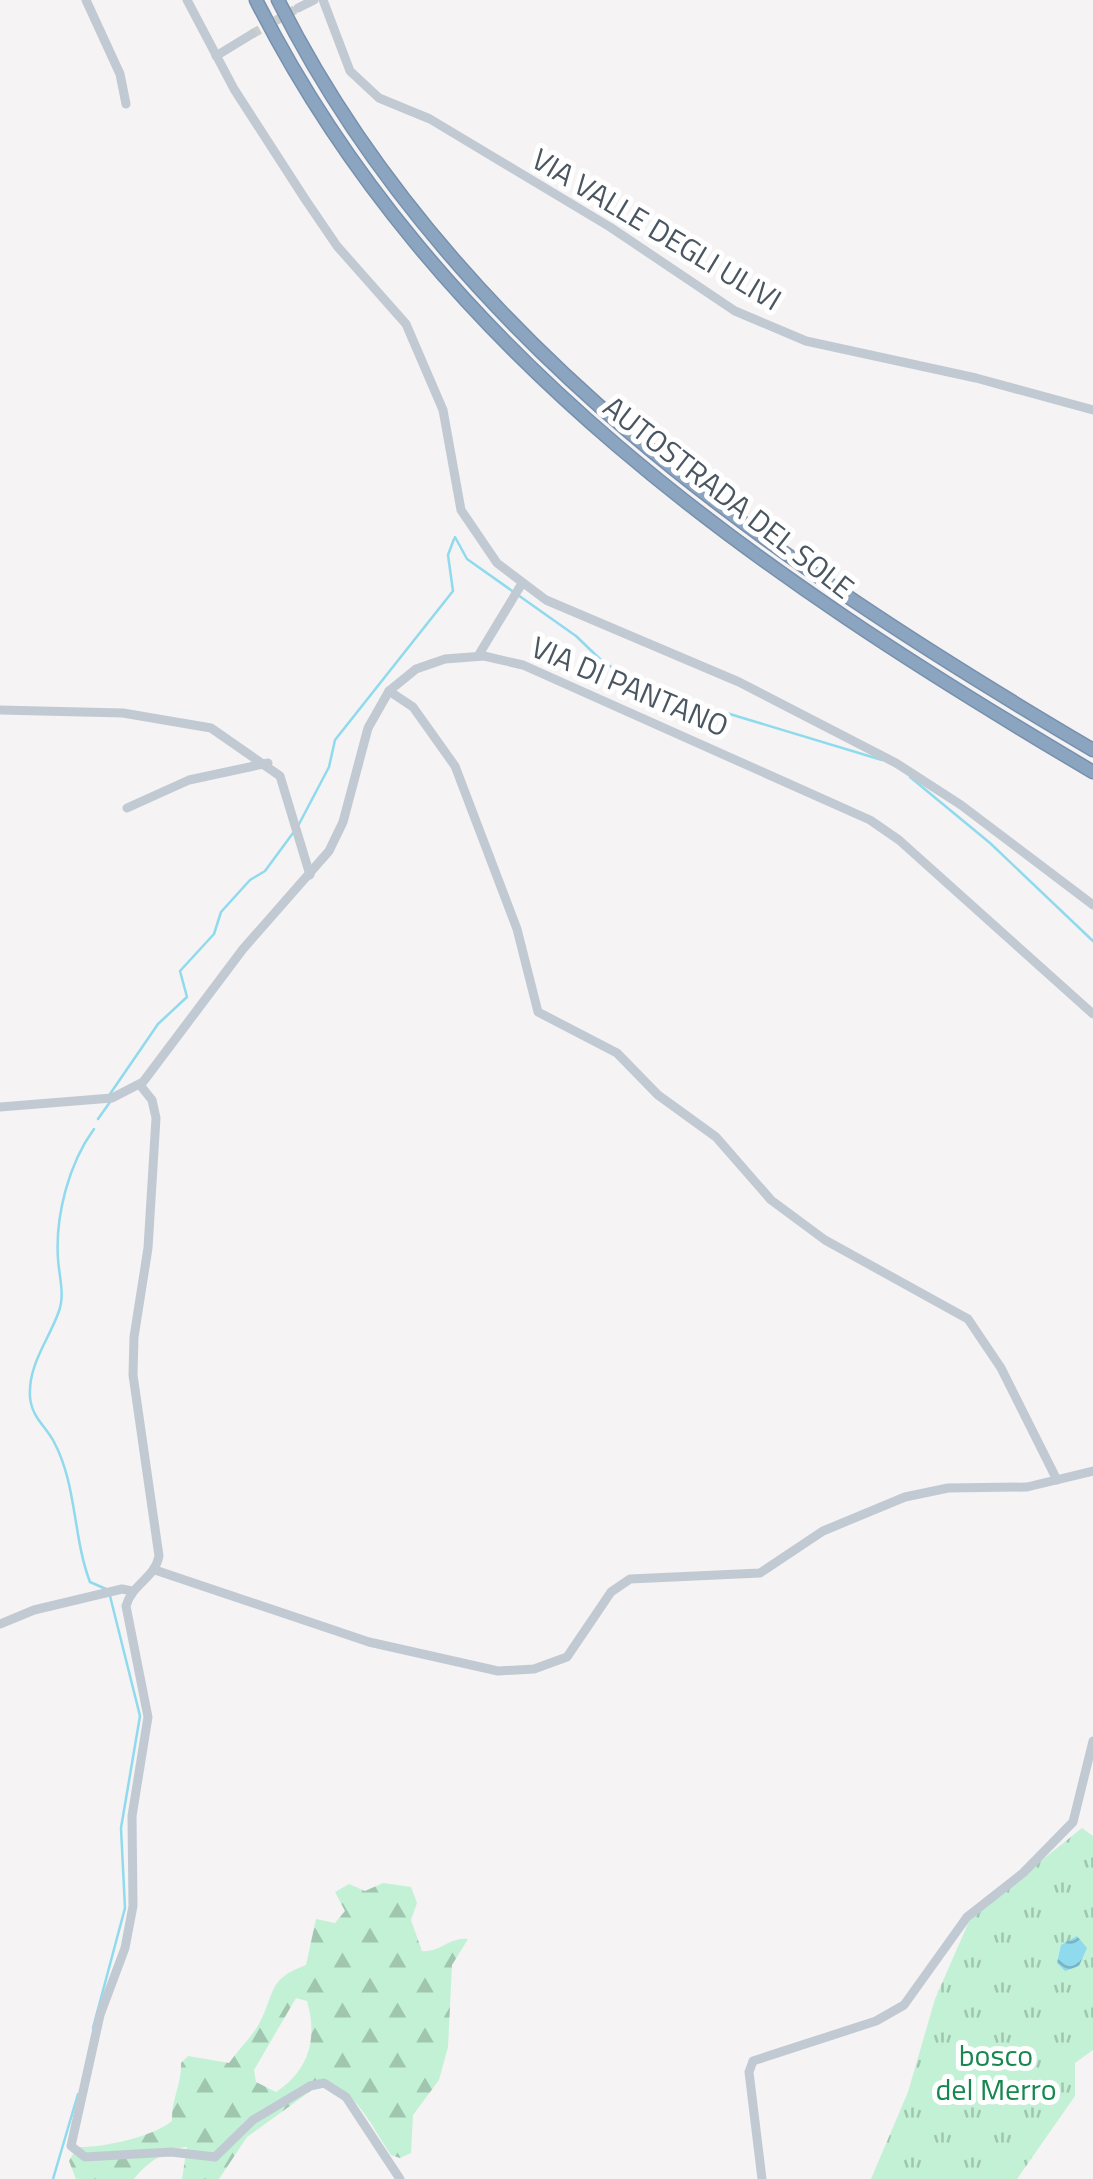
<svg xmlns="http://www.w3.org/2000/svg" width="1093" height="2179" font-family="'Titillium Web',sans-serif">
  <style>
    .grass { fill: url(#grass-tufts) }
    .forest { fill: url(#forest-firs); fill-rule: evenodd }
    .water { fill: url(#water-waves) }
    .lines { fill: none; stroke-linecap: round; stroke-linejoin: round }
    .stream { stroke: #90daee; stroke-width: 2.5 }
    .minor-tunnel { stroke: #caccce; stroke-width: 9; stroke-dasharray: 9 4.5; stroke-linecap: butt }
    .highway-casing { stroke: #7690ad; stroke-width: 15 }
    .minor { stroke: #c1cad2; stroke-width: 9 }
    .highway { stroke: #8ba5c1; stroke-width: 12 }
    .labels { text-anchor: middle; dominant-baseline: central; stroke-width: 10; stroke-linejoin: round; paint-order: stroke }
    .street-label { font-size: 30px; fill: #4a5661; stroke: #fff }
    .park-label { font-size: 30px; fill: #17864f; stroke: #fff }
  </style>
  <defs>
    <pattern id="grass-tufts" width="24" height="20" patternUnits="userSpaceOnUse" patternTransform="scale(2.5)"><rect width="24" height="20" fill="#c3f1d5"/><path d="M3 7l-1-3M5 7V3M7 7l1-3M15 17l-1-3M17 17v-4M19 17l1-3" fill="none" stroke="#a0c6b0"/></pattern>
    <pattern id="forest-firs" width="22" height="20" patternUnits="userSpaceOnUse" patternTransform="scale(2.5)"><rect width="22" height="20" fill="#c3f1d5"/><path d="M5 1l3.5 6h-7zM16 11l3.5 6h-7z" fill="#a0c6b0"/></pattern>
    <pattern id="water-waves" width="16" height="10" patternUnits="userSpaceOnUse" patternTransform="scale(2.5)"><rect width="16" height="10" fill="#90daee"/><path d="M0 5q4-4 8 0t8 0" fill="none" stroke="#78b4c4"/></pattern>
  </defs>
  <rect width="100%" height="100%" fill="#f5f3f3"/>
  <path class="grass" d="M1082 1828 1093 1836V2050L1075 2063V2096L1017 2179H871L908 2092 935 1999 971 1917Z"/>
  <path class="forest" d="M383 1883 411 1887 417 1903 411 1920 422 1951C440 1953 449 1937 468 1939L452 1965 448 2047 439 2080 413 2115 411 2153 400 2158 391 2155C375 2132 353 2084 323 2082L247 2137 219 2179H182L187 2147C168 2148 145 2164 134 2179H76L69 2161 77 2147C102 2148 153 2137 172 2121 171 2100 182 2084 181 2063L188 2056 229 2063C238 2050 251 2038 259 2024 276 1993 266 1980 306 1965L316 1919 335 1923 345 1911 335 1892 349 1884 365 1891ZM296 1998 307 2001C318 2039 309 2070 276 2092L256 2082 254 2070Z"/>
  <path class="water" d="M1077 1936 1087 1948 1079 1966 1065 1971 1057 1963 1061 1945Z"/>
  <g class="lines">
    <g class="stream">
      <path d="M455 537 467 559 576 636 602 661 647 689 882 760"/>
      <path d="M910 777 990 843 1093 941"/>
      <path d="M298 826 329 767 335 740 453 591 448 555 454 539"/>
      <path d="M110 1094 158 1024 187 997 180 971 214 934 221 912 250 880 265 871 293 833"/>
      <path d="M98 1119 110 1102"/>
      <path d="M94 1129C69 1163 55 1216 58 1259 59 1275 65 1295 59 1311 49 1340 28 1364 30 1397 32 1418 45 1425 54 1442 77 1485 73 1538 90 1582L106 1589"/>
      <path d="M93 2028 125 1908 121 1828 140 1716 110 1596"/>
      <path d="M53 2179 78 2094"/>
    </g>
    <path class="minor-tunnel" d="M252 34 298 8"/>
    <g class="highway-casing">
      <g id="highway">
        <path d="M256 0C435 355 761 576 1093 772"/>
        <path d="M278 0C449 342 774 562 1093 750"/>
      </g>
    </g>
    <g class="minor">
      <path d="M86 0 120 74 126 104"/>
      <path d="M187 0 234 89 305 199 337 246 406 324 443 410 461 510 497 563 546 600 739 682 896 763 961 805 1093 905"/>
      <path d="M323 0 350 71 379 98 430 119 610 227 735 311 806 341 976 378 1093 410"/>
      <path d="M298 8 314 0"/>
      <path d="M216 56 252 34"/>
      <path d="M478 656 521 585"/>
      <path d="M389 691 413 707 455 766 517 929 538 1012 617 1053 658 1095 716 1137 771 1200 825 1240 968 1319 1001 1368 1057 1480"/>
      <path d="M0 710 123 713 211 728 280 776 310 875"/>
      <path d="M127 808 189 780 268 763"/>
      <path d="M140 1085 152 1100 156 1118 148 1248 134 1337 133 1375 159 1556C155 1578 132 1584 126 1606L148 1717 132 1816 133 1906 125 1948 100 2015 71 2146 85 2157 171 2152 215 2157 253 2120 310 2086 324 2083 346 2097 400 2179"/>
      <path d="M0 1107 112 1098 143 1082 243 949 329 851 343 822 368 728 389 691 416 669 445 659 484 656 523 665 870 820 899 840 1093 1014"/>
      <path d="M155 1570 369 1642 498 1671 534 1669 567 1657 611 1592 630 1579 760 1573 823 1531 905 1497 948 1488 1027 1487 1093 1471"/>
      <path d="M0 1624 34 1610 122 1589 132 1591"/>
      <path d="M762 2179 749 2072 753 2061 876 2021 904 2005 967 1917 1023 1873 1073 1822 1093 1741"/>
    </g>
    <use href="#highway" class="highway"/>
  </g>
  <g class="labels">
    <g class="street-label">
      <text transform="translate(657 229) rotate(31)">VIA VALLE DEGLI ULIVI</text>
      <text transform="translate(729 497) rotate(38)">AUTOSTRADA DEL SOLE</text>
      <text transform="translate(630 686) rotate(23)">VIA DI PANTANO</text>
    </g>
    <g class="park-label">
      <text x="996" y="2055">bosco<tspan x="996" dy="34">del Merro</tspan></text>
    </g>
  </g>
</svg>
